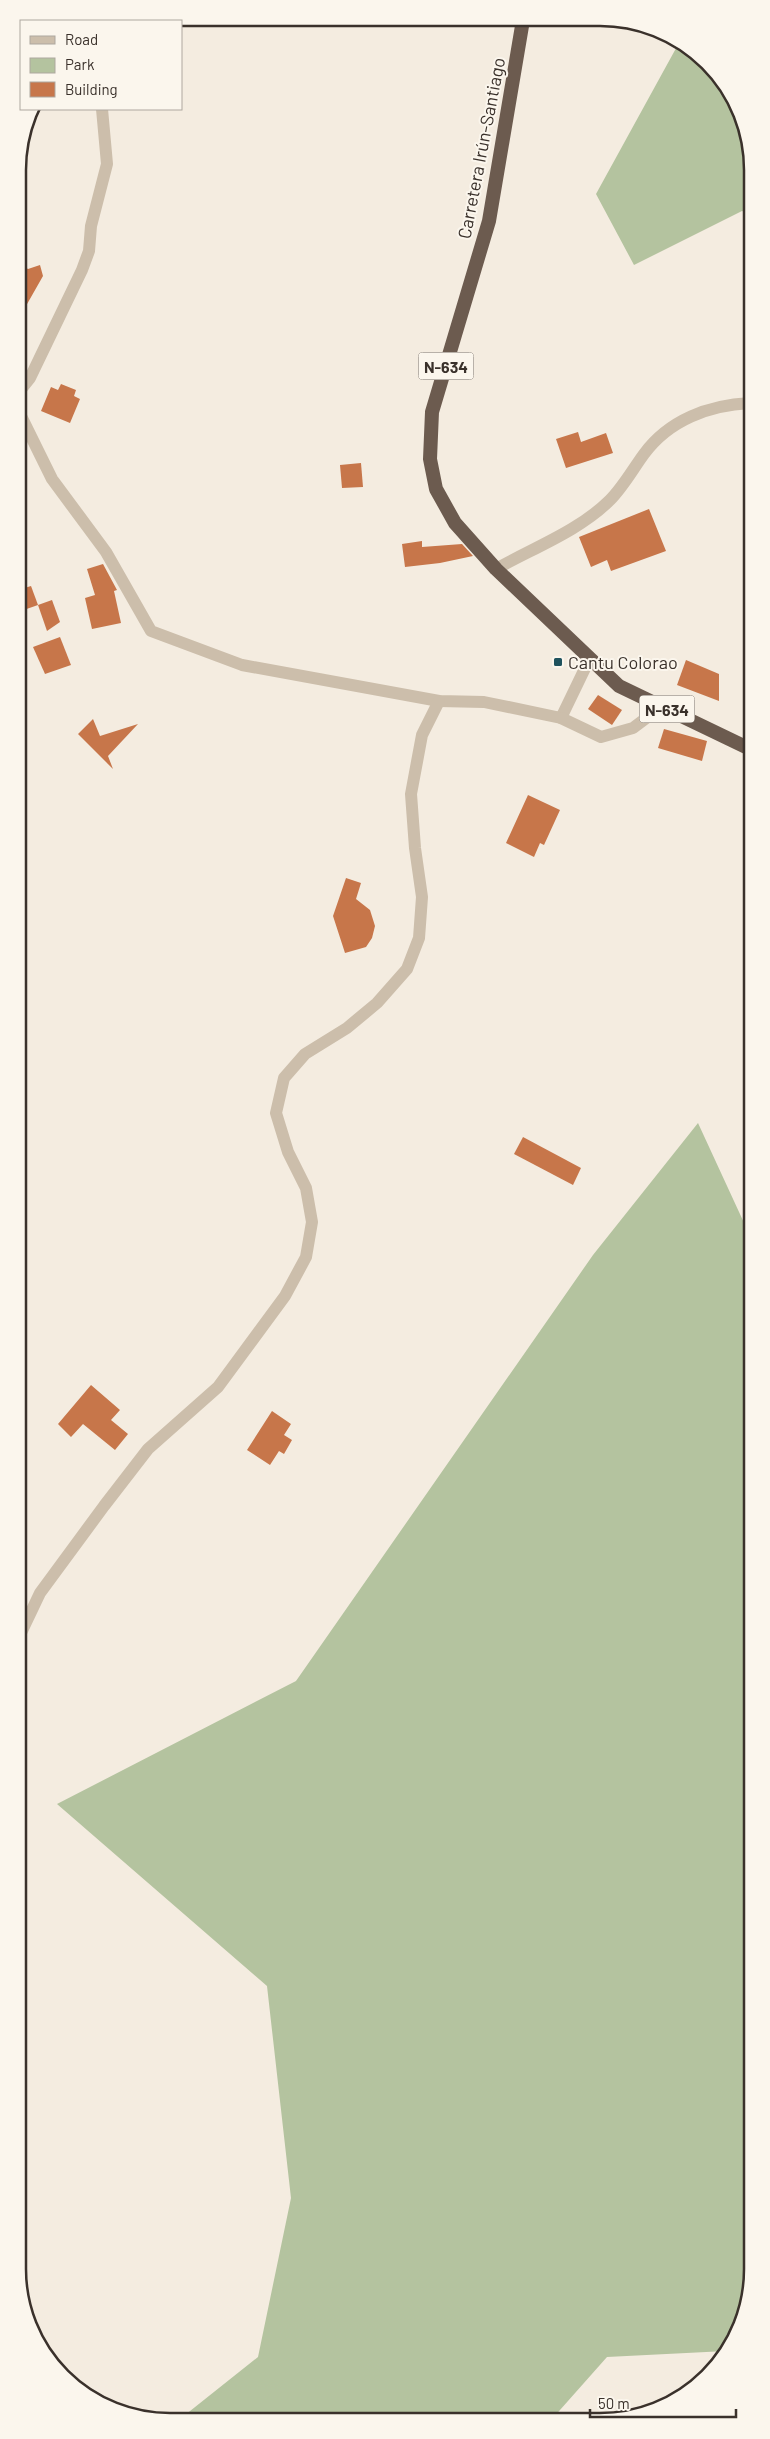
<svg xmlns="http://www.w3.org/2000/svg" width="770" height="2439" font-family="Barlow,sans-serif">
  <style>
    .green { fill: #b4c39f }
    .building { fill: #c7764a }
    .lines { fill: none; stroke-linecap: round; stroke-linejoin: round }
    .minor { stroke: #ccbeab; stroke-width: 12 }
    .trunk { stroke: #6c5b4f; stroke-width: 14 }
    .poi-dot { fill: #1f525d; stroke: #fbf6ed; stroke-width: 2 }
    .labels { text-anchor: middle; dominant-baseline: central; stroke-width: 4; stroke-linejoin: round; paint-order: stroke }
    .shield { fill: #fbf6ed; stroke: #746c65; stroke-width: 1 }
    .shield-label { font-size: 16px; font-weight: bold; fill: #3a312b }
    .street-label { font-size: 18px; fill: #3a312b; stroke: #fbf6ed }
    .poi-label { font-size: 18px; fill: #3a312b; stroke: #fbf6ed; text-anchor: start }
    .rim { fill: none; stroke: #3a312b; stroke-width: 2.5 }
  </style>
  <rect width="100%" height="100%" fill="#f4ece0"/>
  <g class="green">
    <path d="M680 41 708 62 737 102 750 140V214L742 211 634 265 596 194Z"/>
    <path d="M698 1123 751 1238 752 2279 741 2327 726 2351 607 2357 552 2419H180L258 2357 291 2198 267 1986 57 1804 296 1681 593 1255Z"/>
  </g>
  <g class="building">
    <path d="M18 263 28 269 40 265 43 276 18 320Z"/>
    <path d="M61 384 76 390 74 396 80 399 70 423 41 411 51 387 58 390Z"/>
    <path d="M578 432 581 442 606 433 613 453 566 468 556 439Z"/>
    <path d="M361 463 363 487 342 488 340 465Z"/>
    <path d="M649 509 666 551 611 571 607 560 591 567 579 537Z"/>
    <path d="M422 541V547L462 544 473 556 440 563 405 567 402 544Z"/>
    <path d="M103 564 117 590 114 591 121 623 92 629 85 598 95 595 87 569Z"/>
    <path d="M31 586 38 605 18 612V590Z"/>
    <path d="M52 600 60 622 47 631 38 605Z"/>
    <path d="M60 637 71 665 45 674 33 647Z"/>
    <path d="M686 660 719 674V701L677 685Z"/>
    <path d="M598 695 622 710 612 725 588 709Z"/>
    <path d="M93 719 100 736 138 724 108 756 113 769 78 734Z"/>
    <path d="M664 729 707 741 702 761 658 748Z"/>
    <path d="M528 795 560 810 544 845 540 843 534 857 506 843Z"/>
    <path d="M346 878 361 883 356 899 370 910 375 926 372 938 366 947 345 953 333 916Z"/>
    <path d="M523 1137 581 1168 573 1185 514 1154Z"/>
    <path d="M91 1385 120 1410 111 1420 128 1434 115 1450 83 1424 71 1437 58 1424Z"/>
    <path d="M272 1411 291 1424 284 1435 292 1440 284 1454 279 1451 270 1465 247 1450Z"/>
  </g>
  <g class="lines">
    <g class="minor">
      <path d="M18 393 30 378 82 270 89 251 91 226 107 164 102 109"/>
      <path d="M18 410 52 479 106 552 151 631 242 665 439 701 484 702 561 718 589 660"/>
      <path d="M496 569C533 548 579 531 610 500 623 487 633 469 644 454 669 420 709 405 750 403"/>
      <path d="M561 718 601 737 633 728 661 707"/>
      <path d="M20 1635 40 1593 104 1506 148 1449 218 1387 285 1296 306 1257 312 1222 306 1188 288 1152 276 1113 284 1078 305 1054 347 1028 377 1003 407 969 419 938 422 897 415 848 411 794 422 735 439 701"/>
    </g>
    <path class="trunk" d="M523 20 489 221 432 412 430 459 436 489 455 523 496 569 619 686 750 749"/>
  </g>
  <rect class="poi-dot" x="553" y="657" width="10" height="10" rx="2.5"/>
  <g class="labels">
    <g class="shield">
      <rect x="418.5" y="352.5" width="55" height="27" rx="4"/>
      <rect x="639.5" y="695.5" width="55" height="27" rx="4"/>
    </g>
    <g class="shield-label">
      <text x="446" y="366">N-634</text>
      <text x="667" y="709">N-634</text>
    </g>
    <g class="street-label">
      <text transform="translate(481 148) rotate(-79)">Carretera Irún-Santiago</text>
    </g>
    <g class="poi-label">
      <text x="568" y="662">Cantu Colorao</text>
    </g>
  </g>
  <path d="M0 0H770V2439H0ZM170 26H600A144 144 0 0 1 744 170V2269A144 144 0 0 1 600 2413H170A144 144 0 0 1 26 2269V170A144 144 0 0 1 170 26Z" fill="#fbf6ed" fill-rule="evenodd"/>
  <path class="rim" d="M170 26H600A144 144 0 0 1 744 170V2269A144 144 0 0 1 600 2413H170A144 144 0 0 1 26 2269V170A144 144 0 0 1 170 26Z"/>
  <rect x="20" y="20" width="162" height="90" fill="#fbf6ed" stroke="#aea79f"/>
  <rect x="30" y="36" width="25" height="8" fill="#ccbeab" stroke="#aea79f"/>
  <text x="65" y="45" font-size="15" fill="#3a312b">Road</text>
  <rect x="30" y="58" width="25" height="15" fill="#b4c39f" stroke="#aea79f"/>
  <text x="65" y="70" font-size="15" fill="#3a312b">Park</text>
  <rect x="30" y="82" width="25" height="15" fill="#c7764a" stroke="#aea79f"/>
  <text x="65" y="95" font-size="15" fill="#3a312b">Building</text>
  <path d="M590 2409v8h146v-8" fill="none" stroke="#3a312b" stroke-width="2.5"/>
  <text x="598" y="2409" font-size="15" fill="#3a312b" stroke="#fbf6ed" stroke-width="4" paint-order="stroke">50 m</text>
</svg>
